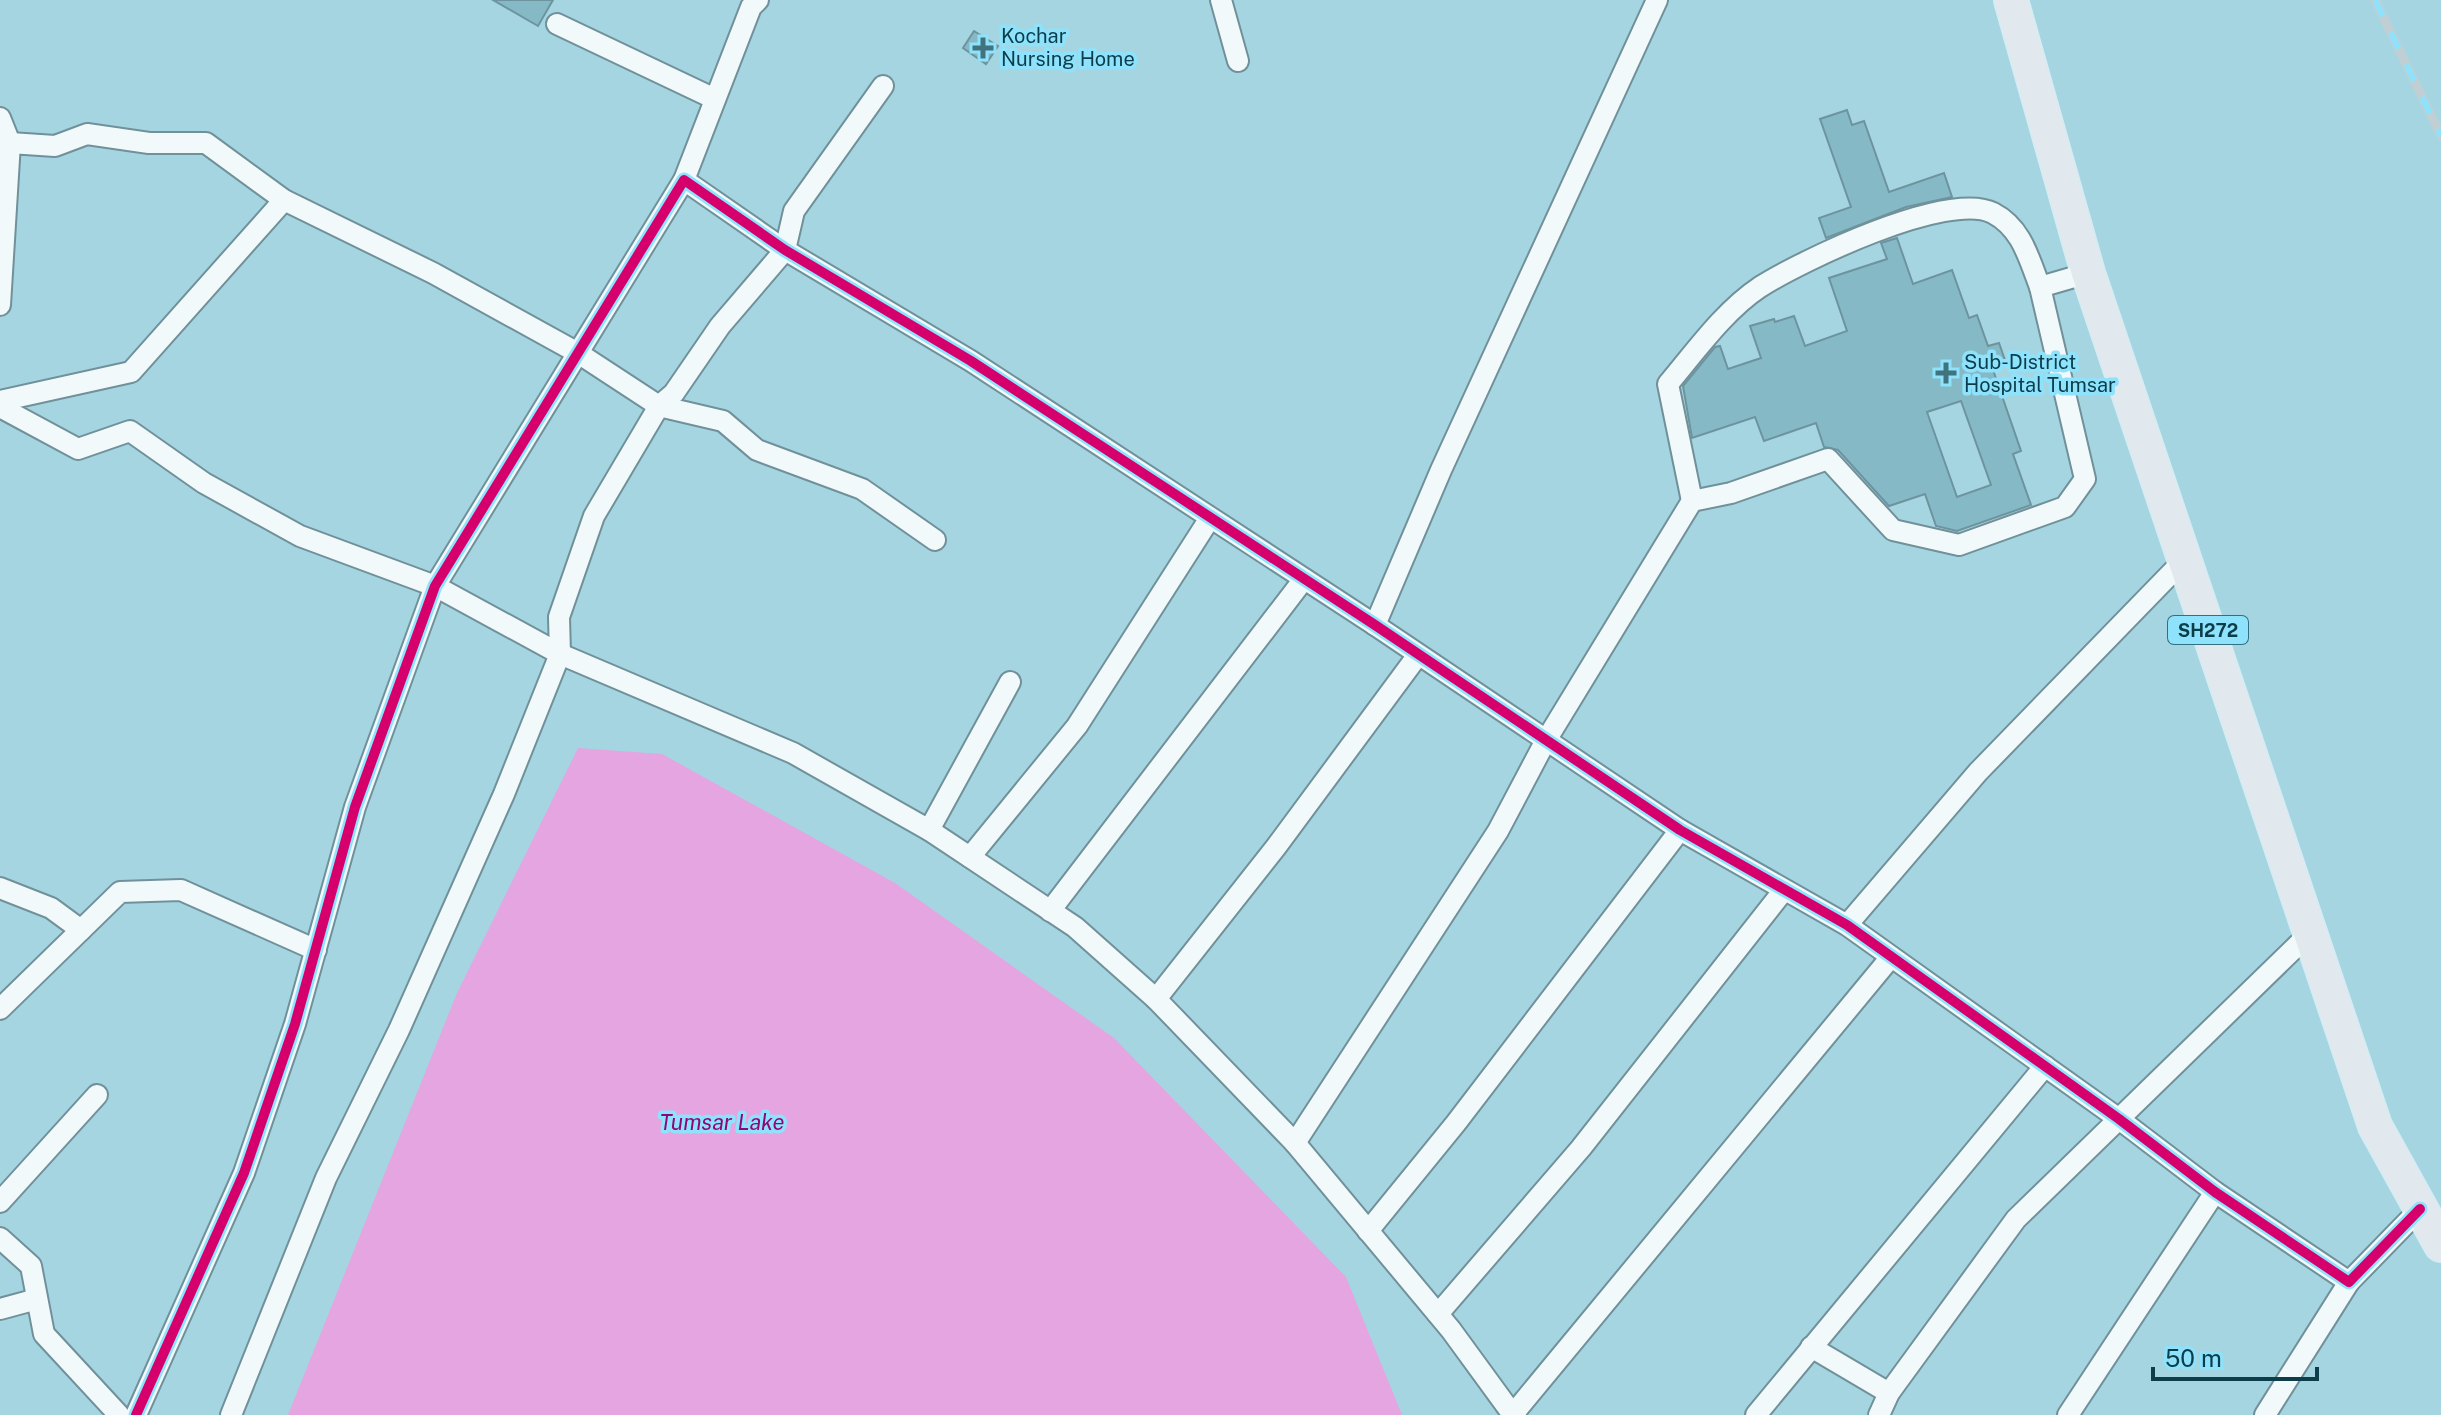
<svg xmlns="http://www.w3.org/2000/svg" width="2441" height="1415" font-family="'Public Sans',sans-serif">
  <style>
    .water { fill: #e4a5e0 }
    .building { fill: #86b9c6; stroke: #6d949e; stroke-width: 2; fill-rule: evenodd }
    .lines { fill: none; stroke-linecap: round; stroke-linejoin: round }
    .minor-casing { stroke: #70919a; stroke-width: 24 }
    .primary-casing { stroke: #d7ecf2; stroke-width: 36 }
    .minor { stroke: #f2f9fb; stroke-width: 20 }
    .primary { stroke: #e1e9ef; stroke-width: 32 }
    .rail-casing { stroke: #c0cfd4; stroke-width: 9 }
    .rail { stroke: #8ee2fb; stroke-width: 6; stroke-dasharray: 18; stroke-linecap: butt }
    .cycleway-casing { stroke: #8ee2fb; stroke-width: 15 }
    .cycleway { stroke: #d6006c; stroke-width: 10 }
    .poi-dot { fill: #41737f; stroke: #8ee2fb; stroke-width: 3 }
    .labels { text-anchor: middle; dominant-baseline: central; stroke-width: 7; stroke-linejoin: round; paint-order: stroke }
    .shield { fill: #8ee2fb; stroke: #326f7f; stroke-width: 2 }
    .shield-label { font-size: 18px; font-weight: bold; fill: #0b3e4a }
    .poi-label { font-size: 20px; fill: #0b3e4a; stroke: #8ee2fb; text-anchor: start }
    .water-label { font-size: 22px; font-style: italic; fill: #910677; stroke: #8ee2fb }
  </style>
  <rect width="100%" height="100%" fill="#a6d5e2"/>
  <path class="water" d="M578 748 662 754 895 883 1114 1038 1346 1277 1402 1415H288L457 993Z"/>
  <g class="building">
    <path d="M493 0H553L538 26Z"/>
    <path d="M974 31 998 46 986 64 963 48Z"/>
    <path d="M1847 110 1852 125 1864 121 1889 192 1944 173 1952 197 1906 207 1826 238 1819 218 1851 207 1820 119Z"/>
    <path d="M1897 238 1913 284 1952 270 1969 318 1977 315 1988 346 1999 343 2006 363 1992 367 2021 451 2013 454 2031 505 1957 531 1936 526 1925 494 1889 506 1838 450 1824 447 1816 423 1764 441 1755 417 1692 438 1683 386 1715 347 1720 346 1728 369 1761 358 1750 326 1774 319 1775 322 1794 316 1805 346 1847 331 1829 278 1887 259 1881 243ZM1961 401 1991 485 1957 497 1927 412Z"/>
  </g>
  <g class="lines">
    <g class="minor-casing">
      <g id="minor">
        <path d="M1221 0 1238 61"/>
        <path d="M557 24 715 99"/>
        <path d="M0 118 10 143"/>
        <path d="M684 180 751 7 758 0"/>
        <path d="M0 305 10 143 55 146 87 134 149 143H206L284 200 433 273 578 353 659 406 723 421 757 450 862 489 935 540"/>
        <path d="M0 401 131 372 284 200"/>
        <path d="M0 407 78 449 130 431 204 483 300 536 435 586 560 654 559 617 594 516 659 406 674 393 720 326 785 250 794 211 883 86"/>
        <path d="M1692 501 1668 384C1695 352 1724 311 1760 287 1801 261 1948 190 1993 213 2022 228 2029 259 2040 287"/>
        <path d="M1375 625 1441 470 1657 0"/>
        <path d="M929 830 1010 682"/>
        <path d="M970 857 1077 726 1210 518"/>
        <path d="M0 888 51 908 81 930"/>
        <path d="M1050 911 1304 579"/>
        <path d="M1847 925 1978 772 2184 560"/>
        <path d="M1156 999 1276 847 1418 655"/>
        <path d="M0 1009 120 892 181 890 316 950"/>
        <path d="M1295 1143 1498 831 1545 742 1692 501 1731 493 1828 459 1893 530 1959 545 2065 507 2085 479 2040 287 2088 273"/>
        <path d="M0 1202 97 1095"/>
        <path d="M1368 1231 1456 1123 1680 830"/>
        <path d="M0 1238 31 1266 44 1334 119 1415"/>
        <path d="M0 1309 37 1299"/>
        <path d="M1438 1314 1581 1148 1784 890"/>
        <path d="M1811 1347 1889 1393"/>
        <path d="M136 1415 244 1173 295 1024 355 807 435 586 684 180 785 250 971 361 1375 625 1680 830 1847 925 2119 1119 2215 1192 2349 1282 2420 1209"/>
        <path d="M231 1415 326 1178 399 1030 504 794 560 654 793 753 929 830 1075 927 1156 999 1295 1143 1451 1330 1513 1415"/>
        <path d="M1516 1415 1514 1413 1891 957"/>
        <path d="M1756 1415 2045 1066"/>
        <path d="M1879 1415 1889 1393 2016 1219 2310 933"/>
        <path d="M2068 1415 2215 1192"/>
        <path d="M2265 1415 2349 1282"/>
      </g>
    </g>
    <g class="primary-casing">
      <path id="primary" d="M2011 0 2088 273 2375 1126 2441 1245"/>
    </g>
    <use href="#minor" class="minor"/>
    <use href="#primary" class="primary"/>
    <g class="rail-casing">
      <path id="rail" d="M2375 0 2441 136"/>
    </g>
    <use href="#rail" class="rail"/>
    <g class="cycleway-casing">
      <path id="cycleway" d="M136 1415 244 1173 295 1024 355 807 435 586 684 180 785 250 971 361 1375 625 1680 830 1847 925 2119 1119 2215 1192 2349 1282 2420 1209"/>
    </g>
    <use href="#cycleway" class="cycleway"/>
  </g>
  <g class="poi-dot">
    <path d="M979 36h8v8h8v8h-8v8h-8v-8h-8v-8h8z"/>
    <path d="M1942 361h8v8h8v8h-8v8h-8v-8h-8v-8h8z"/>
  </g>
  <g class="labels">
    <rect class="shield" x="2168" y="616" width="80" height="28" rx="6"/>
    <g class="shield-label">
      <text x="2208" y="630">SH272</text>
    </g>
    <g class="poi-label">
      <text x="1001" y="36">Kochar<tspan x="1001" dy="23">Nursing Home</tspan></text>
      <text x="1964" y="362">Sub-District<tspan x="1964" dy="23">Hospital Tumsar</tspan></text>
    </g>
    <g class="water-label">
      <text x="722" y="1122">Tumsar Lake</text>
    </g>
  </g>
  <path d="M2153 1367v12h164v-12" fill="none" stroke="#0b3e4a" stroke-width="4"/>
  <text x="2165" y="1367" font-size="24" fill="#0b3e4a" stroke="#8ee2fb" stroke-width="6" paint-order="stroke">50 m</text>
</svg>
